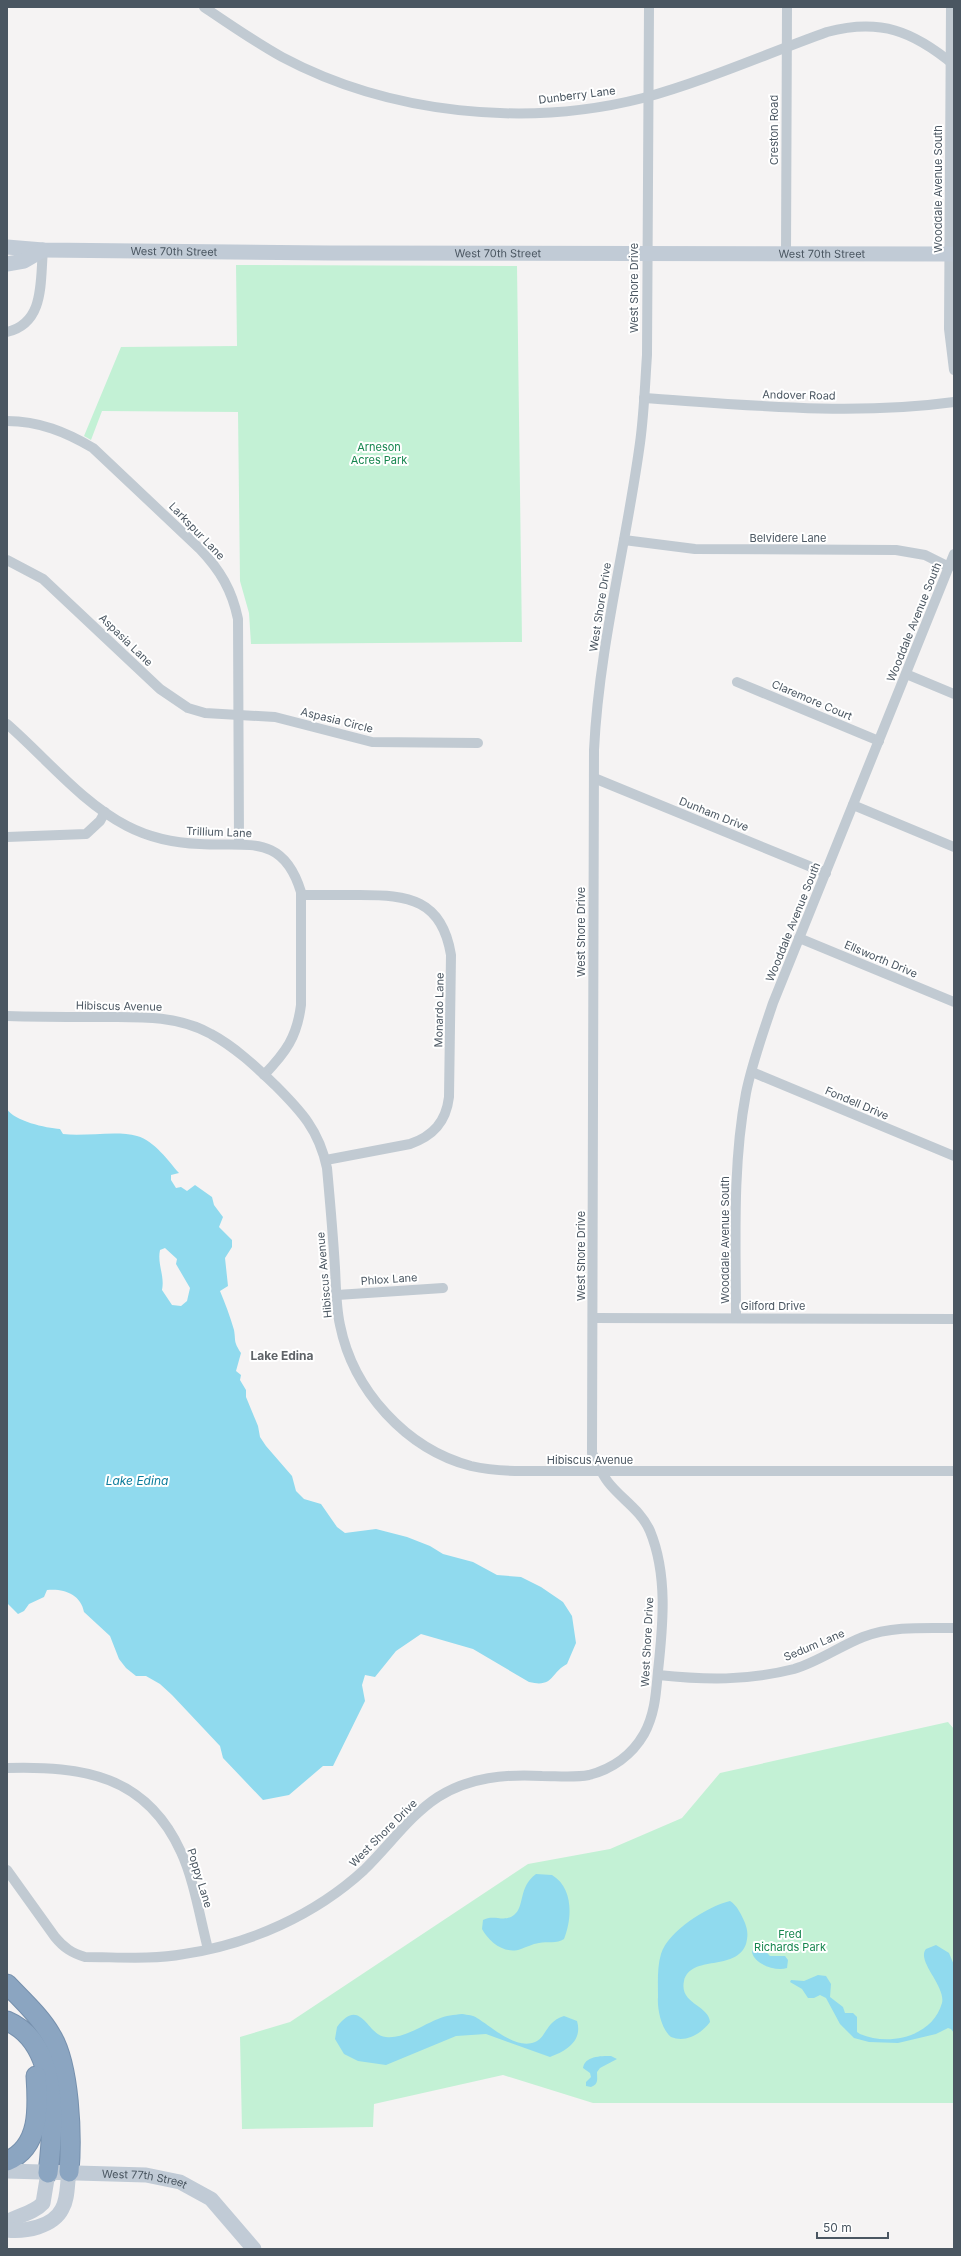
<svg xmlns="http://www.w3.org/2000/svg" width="961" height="2256" font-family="Inter,sans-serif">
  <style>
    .green { fill: #c3f1d5 }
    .water { fill: #90daee; fill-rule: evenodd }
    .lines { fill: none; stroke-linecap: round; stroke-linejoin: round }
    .highway-casing { stroke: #7690ad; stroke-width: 21 }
    .street { stroke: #c1cad2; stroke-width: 10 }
    .secondary { stroke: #c1cbd6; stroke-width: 15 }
    .highway { stroke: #8ba5c1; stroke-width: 19 }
    .labels { text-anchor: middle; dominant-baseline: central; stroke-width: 4; stroke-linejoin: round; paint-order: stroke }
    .street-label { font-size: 11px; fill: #4a5661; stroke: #fff }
    .park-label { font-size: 11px; fill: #17864f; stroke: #fff }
    .neighbourhood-label { font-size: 12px; font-weight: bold; fill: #5f6368; stroke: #fff }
    .water-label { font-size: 12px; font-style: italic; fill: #0c7c9b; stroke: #fff }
  </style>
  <rect width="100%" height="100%" fill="#f5f3f3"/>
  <g class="green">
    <path d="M236 265 517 266 522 642 251 644 249 613 240 581 238 412 102 411 91 440 84 436 121 347 237 346Z"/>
    <path d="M948 1722 954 1729V2103H593L503 2075 374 2104 373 2127 242 2129 240 2037 290 2022 528 1864 610 1849 682 1818 720 1773Z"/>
  </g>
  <g class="water">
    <path d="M7 1109C14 1121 46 1128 60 1129L63 1134C85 1137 116 1130 137 1136 155 1141 168 1161 179 1173L171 1175V1180L176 1188 181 1187 187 1191 195 1185 212 1197 214 1205 223 1217 219 1227 232 1240V1247L225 1258 228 1286 220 1291C225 1303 230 1316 234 1330 236 1341 233 1341 241 1353L236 1371 241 1375 240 1380 246 1390V1397L258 1426 260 1437 266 1446 292 1476 296 1491 304 1499 321 1504 337 1527 345 1533 376 1529 407 1537 430 1546 443 1554 473 1562 497 1575 521 1577 541 1587 563 1602 572 1616 576 1643 567 1664C550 1673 554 1688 529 1682L473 1649 421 1634 396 1651 375 1677 365 1675 362 1685 365 1701 333 1766H323L289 1795 263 1800 223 1758 220 1746 172 1695 160 1684 146 1676H136L126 1668 119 1659 110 1636 84 1612C81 1594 63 1588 47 1590L44 1597 29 1604 24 1611 18 1614 7 1603ZM165 1248 177 1259 176 1264 190 1288 187 1301 181 1306 172 1305 162 1290C165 1276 157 1264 160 1250Z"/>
    <path d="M536 1874 552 1875C574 1888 572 1919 564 1939 557 1944 547 1941 539 1943 532 1944 527 1947 521 1949 505 1955 489 1942 482 1929L483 1920C494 1914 504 1923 514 1915 525 1907 518 1887 536 1874Z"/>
    <path d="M730 1901C737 1905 742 1916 745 1923 748 1931 748 1936 746 1944 736 1972 691 1954 684 1981 679 2004 709 2005 710 2022 701 2034 686 2043 671 2037 661 2029 657 2008 658 1997 658 1983 657 1967 661 1954 668 1931 708 1906 730 1901Z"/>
    <path d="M760 1945 770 1956H785L788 1960 787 1968C776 1972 754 1964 752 1952L754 1947Z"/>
    <path d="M936 1945 949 1953 954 1965V2033L951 2029 948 2028 936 2034 898 2043 869 2042 854 2038 840 2024 826 1998 820 1995 814 1998H808L802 1989 790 1982 791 1980 804 1981 818 1975 826 1976 831 1984 830 1997 843 2007 845 2013H853L857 2017V2032L860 2034C890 2047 933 2036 942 2003 946 1986 916 1961 926 1949Z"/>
    <path d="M462 2014C468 2015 473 2015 477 2018 492 2027 516 2050 535 2042 546 2038 546 2021 564 2016L577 2021C583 2041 566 2051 550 2057L486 2034 456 2036 386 2065 358 2061 344 2054 335 2039 337 2027C361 1995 367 2036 386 2037 404 2039 422 2025 438 2019 446 2015 454 2015 462 2014Z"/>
    <path d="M611 2056 617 2059 600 2068 597 2072C597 2079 599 2084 591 2087L586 2086V2082L591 2077 590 2073 583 2068C585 2056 600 2056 611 2056Z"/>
  </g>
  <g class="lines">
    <g class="highway-casing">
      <g id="highway">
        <path d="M7 1984C22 2000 40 2016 51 2035 70 2065 72 2137 69 2172"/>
        <path d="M7 2021C60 2043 54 2126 48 2173"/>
        <path d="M7 2161C41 2147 38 2106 36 2076"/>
      </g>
    </g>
    <g class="street">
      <path d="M204 7C229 24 255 42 282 57 389 114 526 128 643 98 705 81 766 54 827 32 880 18 913 31 954 65"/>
      <path d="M951 7 949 329 954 370"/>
      <path d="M786 253 787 7"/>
      <path d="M7 332C45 323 40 282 43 250"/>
      <path d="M644 398C747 405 852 416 954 402"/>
      <path d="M7 421C39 421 66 432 93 448L200 549C220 570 232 590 238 619L239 843"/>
      <path d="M624 540 695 549 896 550 925 555 949 567"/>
      <path d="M7 560 43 579 160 689 188 708 205 713 275 717 372 742 478 743"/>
      <path d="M906 674 954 694"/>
      <path d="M737 682 879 741"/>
      <path d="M7 724C46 758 81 802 127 826 150 838 175 843 200 844 248 847 283 833 301 892V1005C297 1037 286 1052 264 1075"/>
      <path d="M594 778 826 873"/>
      <path d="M853 805 954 847"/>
      <path d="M7 837 86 834 100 821 105 812"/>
      <path d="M301 895C321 895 340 895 360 895 408 895 442 899 451 955L449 1097C446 1122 433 1136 410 1144L326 1160"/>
      <path d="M799 938 954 1002"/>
      <path d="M7 1016C36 1017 66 1017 95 1017 134 1017 176 1014 211 1034 235 1047 255 1066 275 1085 301 1111 319 1130 327 1168 330 1201 333 1235 335 1268 336 1287 336 1307 340 1325 353 1390 406 1449 471 1466 488 1470 505 1471 522 1471H954"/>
      <path d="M752 1072 954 1156"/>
      <path d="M337 1295 443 1288"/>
      <path d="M593 1318 954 1319"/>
      <path d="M736 1318C736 1244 732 1167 746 1093 752 1063 763 1033 773 1003L954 554"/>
      <path d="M658 1675C706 1680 746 1681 794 1669 818 1662 840 1646 863 1637 892 1626 924 1628 954 1628"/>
      <path d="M7 1768C83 1766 146 1775 181 1852 194 1880 200 1918 208 1949"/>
      <path d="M7 1870 55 1937C64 1948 72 1953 85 1957 118 1957 151 1960 184 1954 250 1944 315 1915 364 1870 389 1846 409 1816 438 1797 469 1777 506 1774 542 1776 557 1776 574 1778 589 1775 612 1769 632 1755 644 1734 655 1714 656 1693 658 1671 663 1625 668 1575 650 1531 641 1510 621 1499 608 1482 601 1473 597 1463 592 1453L594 750C599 647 626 546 640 443 644 414 645 384 647 355L649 7"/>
    </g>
    <g class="secondary">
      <path id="s1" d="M7 247 43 250 329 253 954 254"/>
      <path d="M7 264 24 261 43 250"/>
      <path id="s2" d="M7 2171 146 2175 180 2182 211 2199 254 2249"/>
      <path d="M7 2222C19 2215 34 2213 43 2203L48 2173"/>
      <path d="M7 2230C25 2232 53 2227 62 2209 68 2199 67 2184 69 2172"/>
    </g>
    <use href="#highway" class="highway"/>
  </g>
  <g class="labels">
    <g class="street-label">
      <text transform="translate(577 95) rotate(-7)">Dunberry Lane</text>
      <text transform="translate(774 130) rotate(-90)">Creston Road</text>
      <text transform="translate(938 189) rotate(-90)">Wooddale Avenue South</text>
      <text stroke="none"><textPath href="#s1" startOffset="167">West 70th Street</textPath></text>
      <text stroke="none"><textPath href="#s1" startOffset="815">West 70th Street</textPath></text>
      <text stroke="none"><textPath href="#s1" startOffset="491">West 70th Street</textPath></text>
      <text transform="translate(634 288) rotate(-90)">West Shore Drive</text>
      <text transform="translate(799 395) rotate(1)">Andover Road</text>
      <text transform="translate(197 531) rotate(46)">Larkspur Lane</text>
      <text x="788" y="538">Belvidere Lane</text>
      <text transform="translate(600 607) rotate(-81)">West Shore Drive</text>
      <text transform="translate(914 622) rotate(-68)">Wooddale Avenue South</text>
      <text transform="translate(126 640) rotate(44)">Aspasia Lane</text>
      <text transform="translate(812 700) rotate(23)">Claremore Court</text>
      <text transform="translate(337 720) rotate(14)">Aspasia Circle</text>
      <text transform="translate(714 814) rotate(22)">Dunham Drive</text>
      <text transform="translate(219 832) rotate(2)">Trillium Lane</text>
      <text transform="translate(793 922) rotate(-68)">Wooddale Avenue South</text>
      <text transform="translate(581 932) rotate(-90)">West Shore Drive</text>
      <text transform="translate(881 959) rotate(23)">Ellsworth Drive</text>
      <text transform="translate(119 1006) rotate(1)">Hibiscus Avenue</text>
      <text transform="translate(439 1010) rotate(-89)">Monardo Lane</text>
      <text transform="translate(857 1103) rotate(23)">Fondell Drive</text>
      <text transform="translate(725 1240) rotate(-90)">Wooddale Avenue South</text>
      <text transform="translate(581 1256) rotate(-90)">West Shore Drive</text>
      <text transform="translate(324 1275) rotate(-95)">Hibiscus Avenue</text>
      <text transform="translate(389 1279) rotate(-4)">Phlox Lane</text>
      <text x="773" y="1306">Gilford Drive</text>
      <text x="590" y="1460">Hibiscus Avenue</text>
      <text transform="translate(647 1642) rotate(-87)">West Shore Drive</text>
      <text transform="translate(814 1645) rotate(-23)">Sedum Lane</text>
      <text transform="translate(383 1833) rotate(-45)">West Shore Drive</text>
      <text transform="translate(200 1878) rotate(73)">Poppy Lane</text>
      <text stroke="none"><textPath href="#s2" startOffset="138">West 77th Street</textPath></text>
    </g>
    <g class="park-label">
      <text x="379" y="447">Arneson<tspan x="379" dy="13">Acres Park</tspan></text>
      <text x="790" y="1934">Fred<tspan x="790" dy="13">Richards Park</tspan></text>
    </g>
    <g class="neighbourhood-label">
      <text x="282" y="1355">Lake Edina</text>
    </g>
    <g class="water-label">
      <text x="137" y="1480">Lake Edina</text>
    </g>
  </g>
  <rect width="961" height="2256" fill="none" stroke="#4a5661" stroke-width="16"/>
  <path d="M817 2232v6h71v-6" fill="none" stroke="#4a5661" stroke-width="2"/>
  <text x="823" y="2232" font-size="12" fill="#4a5661" stroke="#ffffff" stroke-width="3" paint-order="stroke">50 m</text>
</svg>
